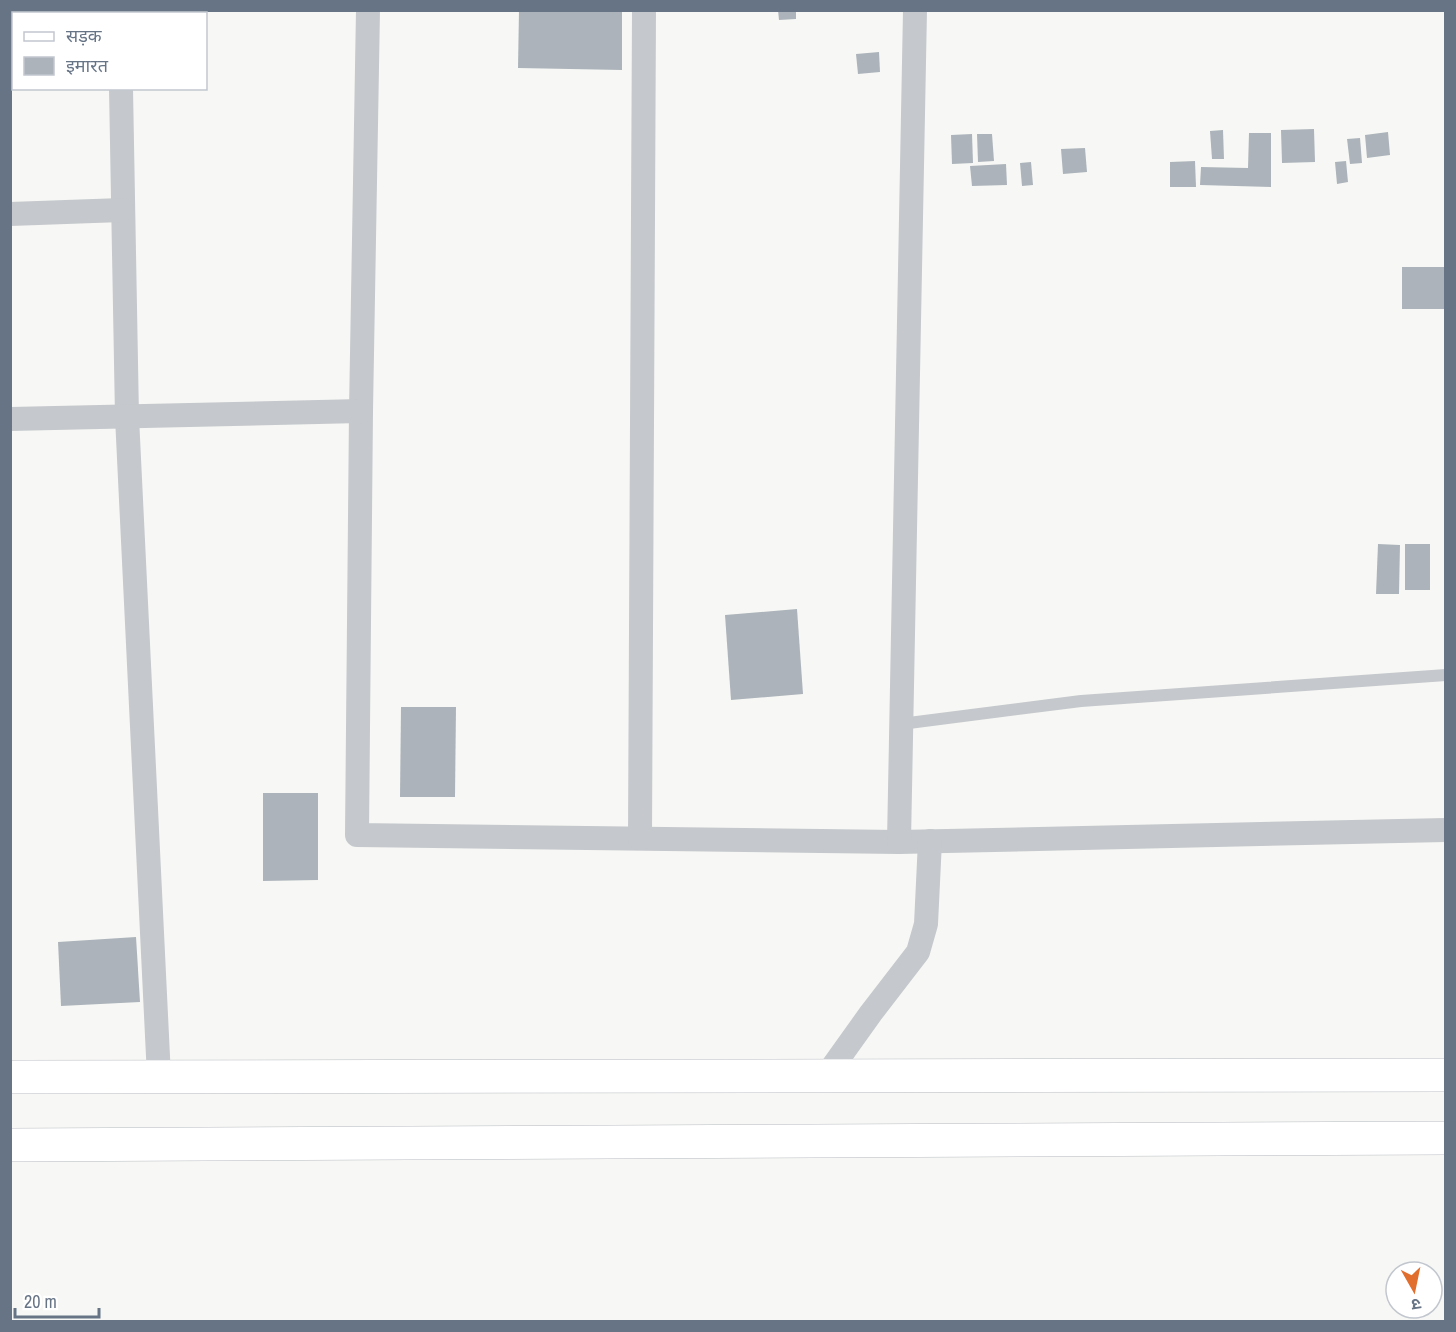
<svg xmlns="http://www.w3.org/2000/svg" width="1456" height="1332" font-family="'Archivo Narrow','Noto Sans Devanagari',sans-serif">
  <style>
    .building { fill: #acb3ba }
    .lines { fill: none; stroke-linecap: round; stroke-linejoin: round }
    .secondary-casing { stroke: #b8bbc1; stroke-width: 34 }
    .lane { stroke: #c5c8cc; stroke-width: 12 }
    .street { stroke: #c5c8cc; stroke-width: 24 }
    .secondary { stroke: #fff; stroke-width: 33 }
  </style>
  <rect width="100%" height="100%" fill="#f7f8f5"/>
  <g class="building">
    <path d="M519 10H622V70L518 68Z"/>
    <path d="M778 10H796V19L779 20Z"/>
    <path d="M879 52 880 72 858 74 856 54Z"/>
    <path d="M1314 129 1315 162 1282 163 1281 130Z"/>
    <path d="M1223 130 1224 159H1212L1210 131Z"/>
    <path d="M1388 132 1390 155 1367 158 1365 135Z"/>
    <path d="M1249 133H1271V187L1200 185 1201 167 1248 168Z"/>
    <path d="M972 134 973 163 952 164 951 135Z"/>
    <path d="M977 134H992L994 161 978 162Z"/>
    <path d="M1360 138 1362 163 1350 164 1347 139Z"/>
    <path d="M1085 148 1087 172 1063 174 1061 149Z"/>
    <path d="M1195 161 1196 187H1170V162Z"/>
    <path d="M1346 161 1348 182 1337 184 1335 162Z"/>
    <path d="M1031 162 1033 185 1022 186 1020 163Z"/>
    <path d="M1006 164 1007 185 972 186 970 166Z"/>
    <rect x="1402" y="267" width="43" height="42"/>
    <path d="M1378 544 1400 545 1399 594H1376Z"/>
    <rect x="1405" y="544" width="25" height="46"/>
    <path d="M797 609 803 694 731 700 725 615Z"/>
    <path d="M401 707H456L455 797H400Z"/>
    <path d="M263 793H318V880L263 881Z"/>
    <path d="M136 937 140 1002 61 1006 58 942Z"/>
  </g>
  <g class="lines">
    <g class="secondary-casing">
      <g id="secondary">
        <path d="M10 1077 1446 1075"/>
        <path d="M10 1145 1446 1138"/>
      </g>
    </g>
    <path class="lane" d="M901 724 1081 701 1446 675"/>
    <g class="street">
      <path d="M120 10V14"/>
      <path d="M368 10 361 411 357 835 899 842 1446 830"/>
      <path d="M121 88 127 417 159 1077"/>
      <path d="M10 214 122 210"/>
      <path d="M10 419 361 411"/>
      <path d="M640 838 644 10"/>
      <path d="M899 842 915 10"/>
      <path d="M826 1076 871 1013 918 952 926 924 930 841"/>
    </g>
    <use href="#secondary" class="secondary"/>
  </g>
  <rect width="1456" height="1332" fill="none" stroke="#677486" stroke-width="24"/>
  <rect x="12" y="12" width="195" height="78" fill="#ffffff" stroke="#c2c7cf" stroke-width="1.5"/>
  <rect x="24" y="32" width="30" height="9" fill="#ffffff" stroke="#c2c7cf" stroke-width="1.5"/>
  <text x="66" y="42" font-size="18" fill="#677486">सड़क</text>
  <rect x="24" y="57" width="30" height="18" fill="#acb3ba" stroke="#c2c7cf" stroke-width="1.5"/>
  <text x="66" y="72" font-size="18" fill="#677486">इमारत</text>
  <g transform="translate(1414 1290) rotate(171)"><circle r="28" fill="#ffffff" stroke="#c2c7cf" stroke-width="1.5"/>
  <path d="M0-4.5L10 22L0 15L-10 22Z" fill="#e16e2c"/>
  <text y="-9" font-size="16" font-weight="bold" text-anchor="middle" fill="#677486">उ</text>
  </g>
  <path d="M15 1308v9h84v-9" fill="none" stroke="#677486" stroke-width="3"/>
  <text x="24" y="1308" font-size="18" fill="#677486" stroke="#ffffff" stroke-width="4.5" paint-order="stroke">20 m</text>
</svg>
